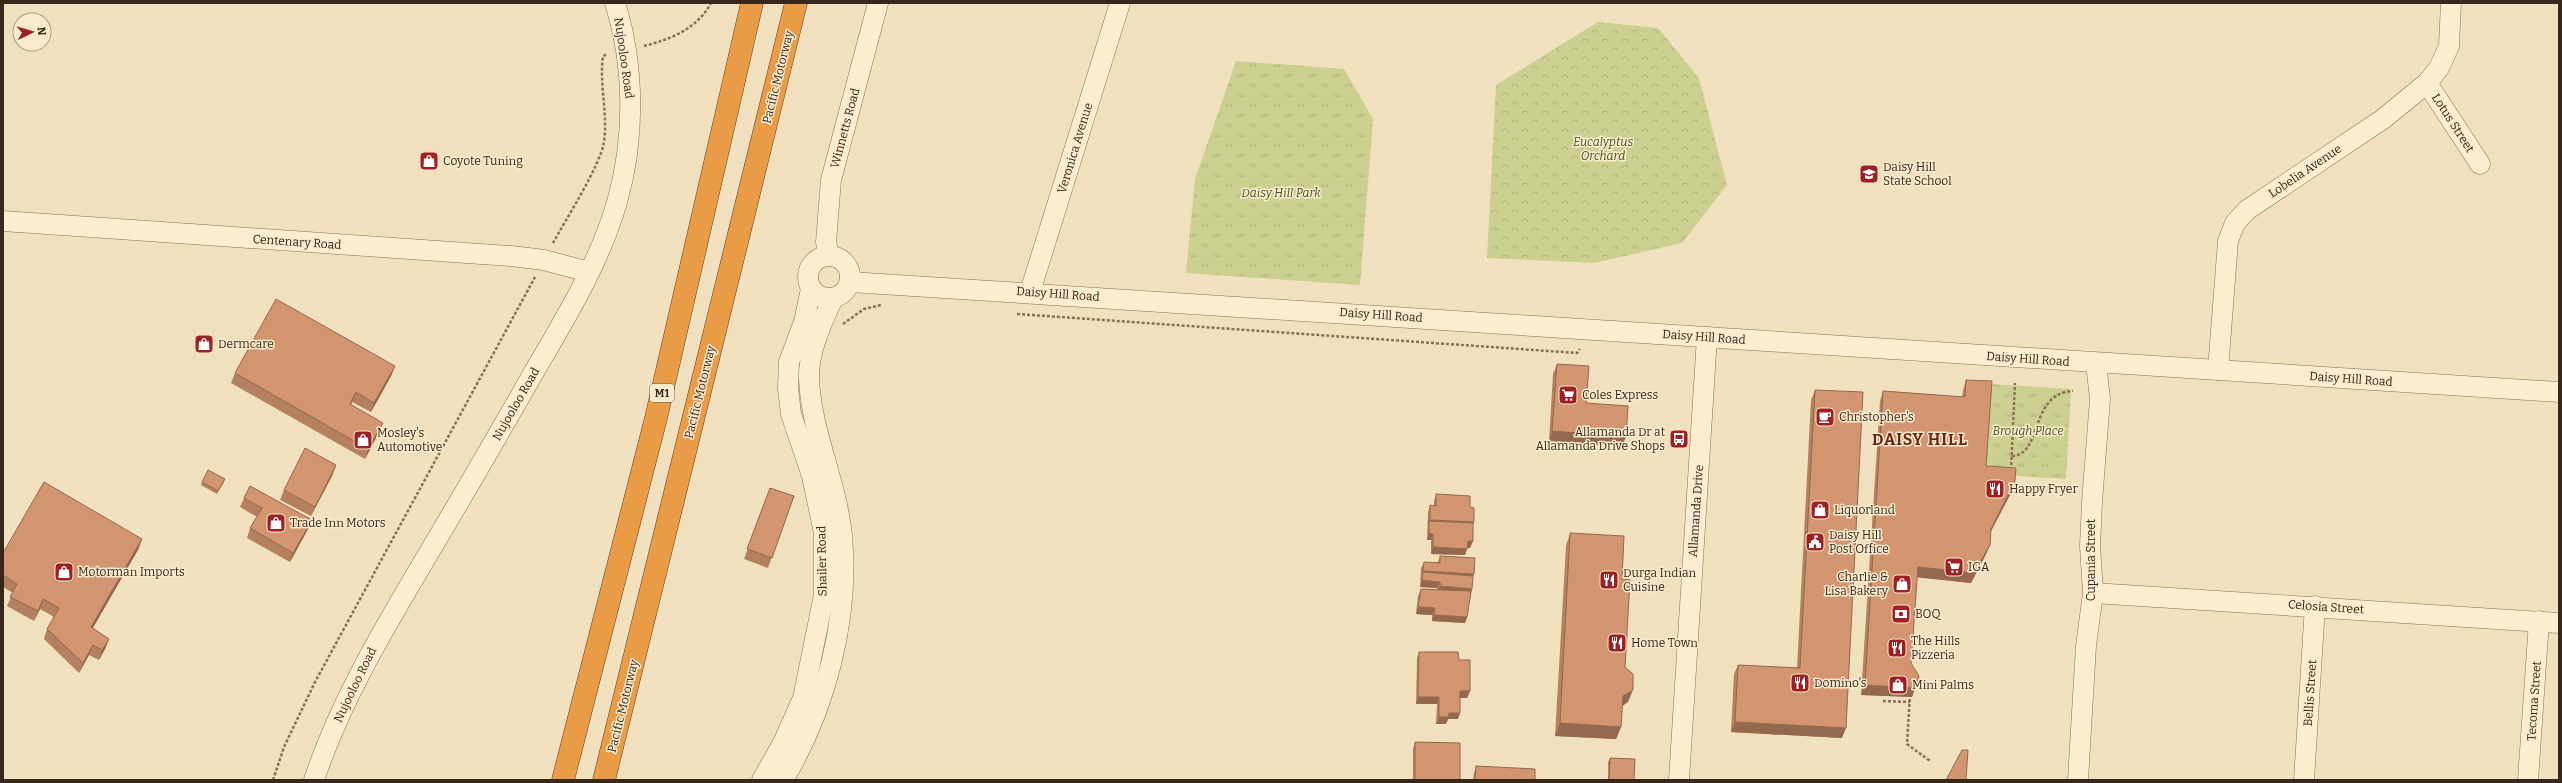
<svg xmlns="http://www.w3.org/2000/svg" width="2562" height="783" font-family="Bitter,serif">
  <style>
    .forest { fill: url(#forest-crowns) }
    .park { fill: url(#park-tufts) }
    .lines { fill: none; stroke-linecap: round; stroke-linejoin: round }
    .minor-casing { stroke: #8a6f55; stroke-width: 21 }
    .highway-casing { stroke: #573d2a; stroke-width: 23 }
    .path { stroke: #8a6f55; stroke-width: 2.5; stroke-dasharray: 3 2; stroke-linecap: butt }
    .minor { stroke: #fbedd0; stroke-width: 20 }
    .highway { stroke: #e99b45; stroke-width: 22 }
    .wall { fill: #b5805f }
    .shaded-wall { fill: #93684e }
    .building { fill: #d2956f; stroke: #93684e }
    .labels { text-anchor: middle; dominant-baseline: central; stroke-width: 3; stroke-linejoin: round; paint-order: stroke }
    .shield { fill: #f8eacd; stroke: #726250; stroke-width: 1 }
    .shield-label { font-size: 11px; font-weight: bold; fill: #38281b }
    .street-label { font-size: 12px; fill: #38281b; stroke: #f8eacd }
    .park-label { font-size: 12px; font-style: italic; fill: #4a5620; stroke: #f8eacd }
    .poi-label { font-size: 12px; fill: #38281b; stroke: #f8eacd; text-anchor: start }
    .district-label { font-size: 16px; font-weight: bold; letter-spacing: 1px; fill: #682517; stroke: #f8eacd }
  </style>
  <defs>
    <pattern id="forest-crowns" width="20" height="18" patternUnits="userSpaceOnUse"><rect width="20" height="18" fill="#cbd090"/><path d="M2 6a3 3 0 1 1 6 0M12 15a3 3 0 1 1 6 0" fill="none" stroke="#afb37c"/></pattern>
    <pattern id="park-tufts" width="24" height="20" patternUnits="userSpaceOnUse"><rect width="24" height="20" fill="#cbd090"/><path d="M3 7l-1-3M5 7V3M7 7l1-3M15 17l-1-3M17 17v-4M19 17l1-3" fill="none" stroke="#afb37c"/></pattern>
  </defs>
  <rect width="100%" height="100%" fill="#f1e0bd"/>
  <path class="forest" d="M1598 22 1658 28 1699 78 1727 185 1682 243 1594 263 1487 258 1496 85Z"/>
  <g class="park">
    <path d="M1236 61 1344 69 1373 119 1360 285 1186 273 1195 179Z"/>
    <path d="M1990 384 2071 389 2066 479 1986 474Z"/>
  </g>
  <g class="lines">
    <g class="minor-casing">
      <g id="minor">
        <path d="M2427 83 2480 164"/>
        <path d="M3 221 511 256 544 260 589 272"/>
        <path d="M829 255 826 242 831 180 878 3"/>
        <circle cx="829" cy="277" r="21"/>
        <path d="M850 282 2559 392"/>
        <path d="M1030 292 1120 3"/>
        <path d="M2218 370 2228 241 2235 223 2247 210 2383 119 2427 83 2439 68 2449 46 2451 3"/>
        <path d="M2093 593 2559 623"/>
        <path d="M314 780C340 702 382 632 424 561 461 499 498 435 534 372 565 319 600 262 617 202 635 139 635 67 615 3"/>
        <path d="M762 780 783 743 803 698 824 595V533L812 476 791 414 788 388 789 362 804 322 811 289"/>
        <path d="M783 780C825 711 850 618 842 536 837 483 811 431 809 379 808 351 822 323 833 298"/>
        <path d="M1679 780 1707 337"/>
        <path d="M2078 780 2086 646 2093 593 2090 546 2092 502 2100 399 2096 363"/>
        <path d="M2304 780 2315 606"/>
        <path d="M2528 780 2539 621"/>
      </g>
    </g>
    <g class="highway-casing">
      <g id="highway">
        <path d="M563 780 656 418 752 3"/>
        <path d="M604 780 796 3"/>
      </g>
    </g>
    <g class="path">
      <path d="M644 46C671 39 697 29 711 3"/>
      <path d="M553 243C566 219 600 166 604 142 608 113 599 84 603 56L608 54"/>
      <path d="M1017 314 1577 353 1580 349"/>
      <path d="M843 324 864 309 881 305"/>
      <path d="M2012 456C2043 455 2029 393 2073 391"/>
      <path d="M2011 470 2015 383"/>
      <path d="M1910 694 1907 744 1930 761"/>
      <path d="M1883 701 1910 702"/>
      <path d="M273 780 284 747 315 682 535 277"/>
    </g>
    <use href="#minor" class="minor"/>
    <use href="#highway" class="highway"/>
  </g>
  <g class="wall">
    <path d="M1557 364 1586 403 1622 446 1549 441 1553 374Z"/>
    <path d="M395 366 391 376 371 412 352 402 351 404 379 432 365 459 231 383 235 373Z"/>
    <path d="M1966 380 1986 466 2015 481 2012 491 1990 532V545L1986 554 1971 583 1917 577 1911 663 1915 688 1912 697 1861 695 1880 401 1883 391 1962 397 1963 390Z"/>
    <path d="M1815 390 1842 738 1731 732 1734 674 1738 665 1797 668 1811 400Z"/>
    <path d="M333 474 311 516 280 500 284 490Z"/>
    <path d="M202 482H224L217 494 201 485Z"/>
    <path d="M770 488 794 496 768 568 744 559Z"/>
    <path d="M1436 494 1470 507 1473 523V541L1470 548H1467L1465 555 1431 554V540H1427L1428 512 1430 505 1434 506V501Z"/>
    <path d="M244 498 312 520 308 529 290 562 247 538 250 528 257 517 240 507Z"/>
    <path d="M1570 533 1622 579 1625 667 1628 702 1622 706 1621 727 1616 739 1555 736 1566 546Z"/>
    <path d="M139 548 93 628 109 639 105 649 99 660 89 655 79 673 44 639 47 629 54 617 40 609 34 621 7 606 13 593 3 587V553Z"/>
    <path d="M1440 556 1473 576 1472 589 1467 617 1465 623 1432 621V615L1416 614 1418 596 1421 589 1437 590V588L1420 587 1421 568 1424 562H1438Z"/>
    <path d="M1419 652 1459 660 1470 691 1467 698H1460L1458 719H1448L1446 724H1436L1437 704H1416L1417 658Z"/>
    <path d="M1415 742 1460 780H1413V749Z"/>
    <path d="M1610 758 1634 780H1608V762Z"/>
    <path d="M1476 766 1535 780H1473L1474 773Z"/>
  </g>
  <g class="shaded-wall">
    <path d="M395 366 391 376 371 412 374 403Z"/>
    <path d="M356 392 352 402 346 413 350 404Z"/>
    <path d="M383 423 379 432 365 459 368 449Z"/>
    <path d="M1552 431 1626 437 1622 446 1549 441Z"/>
    <path d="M336 465 333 474 311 516 315 507Z"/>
    <path d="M2015 481 2012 491 1987 539 1991 529Z"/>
    <path d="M312 520 308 529 290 562 293 553Z"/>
    <path d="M1430 520 1474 522 1471 529 1429 521 1427 526Z"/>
    <path d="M1429 533 1433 534 1431 540H1427Z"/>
    <path d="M142 539 139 548 88 636 91 627Z"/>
    <path d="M1468 541H1473L1470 548H1465Z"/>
    <path d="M1990 545 1986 554 1971 583 1914 577 1918 567Z"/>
    <path d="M1433 547 1467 549 1465 555 1431 554Z"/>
    <path d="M1423 571 1474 574 1472 581 1422 573Z"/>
    <path d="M1422 580 1440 582 1437 588 1420 587Z"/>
    <path d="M1440 586 1472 589 1470 595 1437 593Z"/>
    <path d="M43 599 40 609 34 621 38 611Z"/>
    <path d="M1418 607 1435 608 1432 615 1416 614Z"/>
    <path d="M1434 615 1467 617 1465 623 1432 621Z"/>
    <path d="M109 639 105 649 99 660 102 650Z"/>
    <path d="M93 645 89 655 79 673 83 663Z"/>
    <path d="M1865 685 1915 688 1912 697 1861 695Z"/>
    <path d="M1633 690 1628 702 1618 709 1623 696Z"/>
    <path d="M1460 691H1470L1467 698H1458Z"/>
    <path d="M1418 697H1439L1437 704H1416Z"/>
    <path d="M1449 713H1460L1458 719H1448L1446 724H1436L1439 717Z"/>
    <path d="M1735 722 1846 728 1842 738 1731 732Z"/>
    <path d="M1560 723 1621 727 1616 739 1555 736Z"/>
  </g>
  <g class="building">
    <path d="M276 299 395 366 374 403 356 392 350 404 383 423 368 449 235 373Z"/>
    <path d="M1557 364 1589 366 1586 403 1628 406 1626 437 1552 431Z"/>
    <path d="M1966 380 1992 381 1986 466 2016 468 2015 481 1991 529 1990 545 1974 573 1918 567 1911 663 1919 676 1915 688 1865 685 1883 391 1965 397Z"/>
    <path d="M1815 390 1863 392 1846 728 1735 722 1738 665 1800 668Z"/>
    <path d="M305 448 336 465 315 507 284 490Z"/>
    <path d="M208 470 225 479 218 491 202 482Z"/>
    <path d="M44 482 142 539 91 627 109 639 102 650 93 645 83 663 47 629 59 608 43 599 38 611 10 597 17 584 3 575V553Z"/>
    <path d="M250 486 312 520 293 553 250 528 262 508 244 498Z"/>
    <path d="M770 488 794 496 772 558 747 549Z"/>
    <path d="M1436 494 1470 496V507L1474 508V522L1430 520V505L1436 506Z"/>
    <path d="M1429 521 1473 523V541H1468L1467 549 1433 547V534L1429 533Z"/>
    <path d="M1570 533 1624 536 1622 579 1630 580 1625 667 1633 674V690L1623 696 1621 727 1560 723Z"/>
    <path d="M1440 556 1475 558 1474 574 1423 571 1424 562 1440 563Z"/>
    <path d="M1423 572 1473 576 1472 589 1440 586V582L1422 580Z"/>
    <path d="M1421 589 1471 591 1467 617 1434 615 1435 608 1418 607Z"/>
    <path d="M1419 652H1458L1459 660H1470V691H1460V713H1449L1448 717H1439V697H1418Z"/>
    <path d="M1415 742 1460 743V780H1415Z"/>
    <path d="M1962 750H1968L1966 780H1946Z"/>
    <path d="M1610 758 1635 759 1634 780H1609Z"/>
    <path d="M1476 766 1535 769V780H1475Z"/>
  </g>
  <defs>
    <g id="shop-square" transform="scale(1)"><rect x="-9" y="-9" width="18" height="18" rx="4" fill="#9e2025" stroke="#f8eacd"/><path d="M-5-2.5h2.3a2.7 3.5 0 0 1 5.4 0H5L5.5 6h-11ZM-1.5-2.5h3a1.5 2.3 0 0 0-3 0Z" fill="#fff"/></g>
    <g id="school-square" transform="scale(1)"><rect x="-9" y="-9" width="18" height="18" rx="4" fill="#9e2025" stroke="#f8eacd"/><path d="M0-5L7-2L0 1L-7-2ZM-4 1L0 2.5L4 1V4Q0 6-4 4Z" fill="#fff"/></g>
    <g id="supermarket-square" transform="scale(1)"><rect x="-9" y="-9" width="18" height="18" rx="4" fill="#9e2025" stroke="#f8eacd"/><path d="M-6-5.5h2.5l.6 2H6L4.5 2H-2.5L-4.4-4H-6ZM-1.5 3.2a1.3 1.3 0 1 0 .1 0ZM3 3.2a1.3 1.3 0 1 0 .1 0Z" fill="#fff"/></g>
    <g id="cafe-square" transform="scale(1)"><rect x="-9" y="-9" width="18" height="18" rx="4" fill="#9e2025" stroke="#f8eacd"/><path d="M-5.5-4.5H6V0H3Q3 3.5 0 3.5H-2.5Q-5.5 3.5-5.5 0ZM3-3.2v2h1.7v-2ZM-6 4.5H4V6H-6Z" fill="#fff"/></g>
    <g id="bus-square" transform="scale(1)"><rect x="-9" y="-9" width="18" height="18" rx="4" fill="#9e2025" stroke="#f8eacd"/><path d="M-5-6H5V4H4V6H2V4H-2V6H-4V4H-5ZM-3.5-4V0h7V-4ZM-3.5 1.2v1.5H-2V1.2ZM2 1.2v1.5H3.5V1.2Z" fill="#fff"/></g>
    <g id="restaurant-square" transform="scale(1)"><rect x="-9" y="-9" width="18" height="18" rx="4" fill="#9e2025" stroke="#f8eacd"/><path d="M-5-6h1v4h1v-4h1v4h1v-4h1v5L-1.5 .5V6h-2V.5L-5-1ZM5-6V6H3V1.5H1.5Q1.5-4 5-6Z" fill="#fff"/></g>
    <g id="civic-square" transform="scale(1)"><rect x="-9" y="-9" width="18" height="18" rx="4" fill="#9e2025" stroke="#f8eacd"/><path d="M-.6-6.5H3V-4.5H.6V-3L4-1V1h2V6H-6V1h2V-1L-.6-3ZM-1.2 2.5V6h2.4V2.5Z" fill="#fff"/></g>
    <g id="bank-square" transform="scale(1)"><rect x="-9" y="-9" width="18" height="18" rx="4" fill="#9e2025" stroke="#f8eacd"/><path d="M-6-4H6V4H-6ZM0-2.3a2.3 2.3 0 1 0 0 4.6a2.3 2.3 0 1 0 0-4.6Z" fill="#fff"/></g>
  </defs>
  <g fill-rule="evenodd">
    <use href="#shop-square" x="429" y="161"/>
    <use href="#school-square" x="1869" y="174"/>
    <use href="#shop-square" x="204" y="344"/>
    <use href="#supermarket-square" x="1568" y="395"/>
    <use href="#cafe-square" x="1825" y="417"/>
    <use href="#bus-square" x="1679" y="439"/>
    <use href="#shop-square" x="363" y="440"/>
    <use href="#restaurant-square" x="1995" y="489"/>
    <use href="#shop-square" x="1820" y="510"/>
    <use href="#shop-square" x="276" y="523"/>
    <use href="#civic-square" x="1815" y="542"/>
    <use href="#supermarket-square" x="1954" y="567"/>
    <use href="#shop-square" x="64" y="572"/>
    <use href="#restaurant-square" x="1609" y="580"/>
    <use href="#shop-square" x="1902" y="584"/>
    <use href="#bank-square" x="1901" y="614"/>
    <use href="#restaurant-square" x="1617" y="643"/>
    <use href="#restaurant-square" x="1897" y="648"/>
    <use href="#restaurant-square" x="1800" y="683"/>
    <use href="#shop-square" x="1898" y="685"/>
  </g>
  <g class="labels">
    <rect class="shield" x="650" y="384" width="24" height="18" rx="3"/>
    <g class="shield-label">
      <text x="662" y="393">M1</text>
    </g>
    <g class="street-label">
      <text transform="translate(624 58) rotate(82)">Nujooloo Road</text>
      <text transform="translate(778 77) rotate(-76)">Pacific Motorway</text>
      <text transform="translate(2453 123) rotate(57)">Lotus Street</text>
      <text transform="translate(845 128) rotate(-75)">Winnetts Road</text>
      <text transform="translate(1075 148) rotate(-73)">Veronica Avenue</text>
      <text transform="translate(2305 171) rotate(-34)">Lobelia Avenue</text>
      <text transform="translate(297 242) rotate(4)">Centenary Road</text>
      <text transform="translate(1058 294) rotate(4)">Daisy Hill Road</text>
      <text transform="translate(1381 315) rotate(4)">Daisy Hill Road</text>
      <text transform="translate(1704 337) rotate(4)">Daisy Hill Road</text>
      <text transform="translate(2028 359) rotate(4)">Daisy Hill Road</text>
      <text transform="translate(2351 379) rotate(4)">Daisy Hill Road</text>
      <text transform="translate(700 392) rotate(-76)">Pacific Motorway</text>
      <text transform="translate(516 404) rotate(-60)">Nujooloo Road</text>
      <text transform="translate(1696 511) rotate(-86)">Allamanda Drive</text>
      <text transform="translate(2091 560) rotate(-90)">Cupania Street</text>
      <text transform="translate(822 561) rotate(-91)">Shailer Road</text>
      <text transform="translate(2326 607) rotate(4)">Celosia Street</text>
      <text transform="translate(355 685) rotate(-64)">Nujooloo Road</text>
      <text transform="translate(2310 693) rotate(-86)">Bellis Street</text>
      <text transform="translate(2534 701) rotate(-86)">Tecoma Street</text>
      <text transform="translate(623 706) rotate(-76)">Pacific Motorway</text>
    </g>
    <g class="park-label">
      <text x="1603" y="142">Eucalyptus<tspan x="1603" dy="14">Orchard</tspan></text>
      <text x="1281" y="193">Daisy Hill Park</text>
      <text x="2028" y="431">Brough Place</text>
    </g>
    <g class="poi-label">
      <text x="443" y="161">Coyote Tuning</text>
      <text x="1883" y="167">Daisy Hill<tspan x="1883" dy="14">State School</tspan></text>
      <text x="218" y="344">Dermcare</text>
      <text x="1582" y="395">Coles Express</text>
      <text x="1839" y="417">Christopher's</text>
      <text x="1665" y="432" text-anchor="end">Allamanda Dr at<tspan x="1665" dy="14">Allamanda Drive Shops</tspan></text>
      <text x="377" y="433">Mosley's<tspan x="377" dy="14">Automotive</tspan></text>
      <text x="2009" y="489">Happy Fryer</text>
      <text x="1834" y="510">Liquorland</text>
      <text x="290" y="523">Trade Inn Motors</text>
      <text x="1829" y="535">Daisy Hill<tspan x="1829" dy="14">Post Office</tspan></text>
      <text x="1968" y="567">IGA</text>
      <text x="78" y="572">Motorman Imports</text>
      <text x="1623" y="573">Durga Indian<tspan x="1623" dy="14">Cuisine</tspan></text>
      <text x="1888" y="577" text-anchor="end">Charlie &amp;<tspan x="1888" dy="14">Lisa Bakery</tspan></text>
      <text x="1915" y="614">BOQ</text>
      <text x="1911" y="641">The Hills<tspan x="1911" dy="14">Pizzeria</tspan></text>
      <text x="1631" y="643">Home Town</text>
      <text x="1814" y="683">Domino's</text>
      <text x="1912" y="685">Mini Palms</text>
    </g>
    <g class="district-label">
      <text x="1920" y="439">DAISY HILL</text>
    </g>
  </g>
  <rect width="2562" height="783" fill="none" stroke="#38281b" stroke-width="8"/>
  <g transform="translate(32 32) rotate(85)"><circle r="19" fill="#f8eacd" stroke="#ab9c86"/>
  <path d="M0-3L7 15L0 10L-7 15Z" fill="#9e2025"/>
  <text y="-6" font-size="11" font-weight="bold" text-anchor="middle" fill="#38281b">N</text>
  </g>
</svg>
